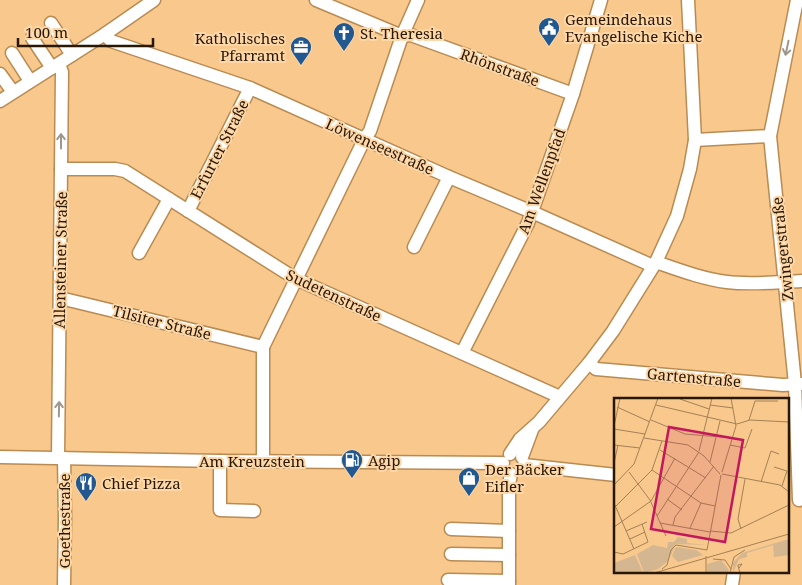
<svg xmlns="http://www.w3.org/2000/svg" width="802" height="585" font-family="'Noto Serif',serif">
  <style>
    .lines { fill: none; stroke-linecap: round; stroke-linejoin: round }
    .minor-casing { stroke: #b98b52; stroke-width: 15 }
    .minor { stroke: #fff; stroke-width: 12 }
    .oneway { stroke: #9e978d }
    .labels { text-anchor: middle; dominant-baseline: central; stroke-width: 4; stroke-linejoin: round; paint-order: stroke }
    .poi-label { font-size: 15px; fill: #281701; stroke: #fed7a8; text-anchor: start }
    .street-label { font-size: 15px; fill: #281701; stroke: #fed7a8 }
    .inset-road { fill: none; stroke: #a58155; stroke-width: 1 }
    .view { fill: #c2185b; fill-opacity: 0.15; stroke: #c2185b; stroke-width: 2.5 }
    .inset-edge { fill: none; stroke: #281701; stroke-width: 2.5 }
  </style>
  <rect width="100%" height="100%" fill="#f8c88d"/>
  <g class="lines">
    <g class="minor-casing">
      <g id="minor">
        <path d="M316 0 402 36 411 35 573 94"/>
        <path d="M797 0 770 136 795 384 799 500"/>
        <path d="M51 23 72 55"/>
        <path d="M105 34 111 41 250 88 449 177 532 212 653 266"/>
        <path d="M32 38 52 68"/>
        <path d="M12 53 30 81"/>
        <path d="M0 74 13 92"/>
        <path d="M0 101 105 34 154 0"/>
        <path d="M695 140 770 136"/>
        <path d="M61 169H115L125 171 296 279 560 397"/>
        <path d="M188 211 250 88"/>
        <path d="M414 247 449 177"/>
        <path d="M139 253 169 199"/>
        <path d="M656 262C679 270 703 279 727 282 752 285 778 282 802 281"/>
        <path d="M60 298 263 347"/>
        <path d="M462 353 528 223 573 94 601 0"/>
        <path d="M589 363 596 369 783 385 802 384"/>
        <path d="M510 454 520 439 539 422 589 363 613 331 656 262 677 216 690 169 695 140 688 0"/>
        <path d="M0 457 220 461 503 463"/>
        <path d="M522 457 532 430"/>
        <path d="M58 458 62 72 59 64"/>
        <path d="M220 461V510L254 511"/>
        <path d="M263 461V347L365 138 370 131 402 36 418 0"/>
        <path d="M524 465 616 475"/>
        <path d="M451 529 509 531"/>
        <path d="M451 554 509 555"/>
        <path d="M448 580 509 581"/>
        <path d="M64 585 65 518 64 458"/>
        <path d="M509 585V484L511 474"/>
        <path d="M732 585 734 571"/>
      </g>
    </g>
    <use href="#minor" class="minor"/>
  </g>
  <defs><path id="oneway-shaft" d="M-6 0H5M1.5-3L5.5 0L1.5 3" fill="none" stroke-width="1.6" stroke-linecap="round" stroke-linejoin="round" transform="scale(1.25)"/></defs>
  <g class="oneway">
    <use href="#oneway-shaft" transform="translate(787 48) rotate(102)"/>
    <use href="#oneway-shaft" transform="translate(61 141) rotate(-90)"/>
    <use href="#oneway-shaft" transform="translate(59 409) rotate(-89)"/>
  </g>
  <defs>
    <g id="civic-pin" transform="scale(1.125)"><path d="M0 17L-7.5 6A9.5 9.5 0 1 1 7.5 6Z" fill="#215890" stroke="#fed7a8"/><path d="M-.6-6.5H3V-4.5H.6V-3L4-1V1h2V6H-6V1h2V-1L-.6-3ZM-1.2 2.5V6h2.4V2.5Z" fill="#fff"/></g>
    <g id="church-pin" transform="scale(1.125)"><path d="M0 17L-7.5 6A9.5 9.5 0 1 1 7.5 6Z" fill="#215890" stroke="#fed7a8"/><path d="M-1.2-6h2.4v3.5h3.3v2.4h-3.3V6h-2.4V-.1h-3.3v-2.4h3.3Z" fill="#fff"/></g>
    <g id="office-pin" transform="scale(1.125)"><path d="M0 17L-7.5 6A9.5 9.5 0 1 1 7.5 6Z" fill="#215890" stroke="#fed7a8"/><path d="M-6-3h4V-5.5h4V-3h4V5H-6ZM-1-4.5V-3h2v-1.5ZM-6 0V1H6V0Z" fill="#fff"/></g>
    <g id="fuel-pin" transform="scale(1.125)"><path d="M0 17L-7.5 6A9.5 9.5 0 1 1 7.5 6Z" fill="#215890" stroke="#fed7a8"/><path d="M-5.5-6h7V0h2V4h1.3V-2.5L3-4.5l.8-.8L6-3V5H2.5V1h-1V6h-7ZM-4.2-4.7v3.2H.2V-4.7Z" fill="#fff"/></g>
    <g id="shop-pin" transform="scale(1.125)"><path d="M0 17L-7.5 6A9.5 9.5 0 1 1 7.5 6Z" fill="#215890" stroke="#fed7a8"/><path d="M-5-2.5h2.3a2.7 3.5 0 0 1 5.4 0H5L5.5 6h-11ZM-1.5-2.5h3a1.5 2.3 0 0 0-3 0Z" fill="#fff"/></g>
    <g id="restaurant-pin" transform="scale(1.125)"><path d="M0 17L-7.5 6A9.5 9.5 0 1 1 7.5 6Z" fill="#215890" stroke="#fed7a8"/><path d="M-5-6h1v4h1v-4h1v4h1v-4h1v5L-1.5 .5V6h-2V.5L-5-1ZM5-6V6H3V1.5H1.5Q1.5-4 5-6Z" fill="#fff"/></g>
  </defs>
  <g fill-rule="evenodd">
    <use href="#civic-pin" x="549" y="28"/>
    <use href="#church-pin" x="344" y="33"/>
    <use href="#office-pin" x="301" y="47"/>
    <use href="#fuel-pin" x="352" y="460"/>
    <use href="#shop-pin" x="469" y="478"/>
    <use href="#restaurant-pin" x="86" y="483"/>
  </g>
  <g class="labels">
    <g class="poi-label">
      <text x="565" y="19">Gemeindehaus<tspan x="565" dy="17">Evangelische Kiche</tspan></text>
      <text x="360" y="33">St. Theresia</text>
      <text x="285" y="38" text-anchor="end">Katholisches<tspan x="285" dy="17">Pfarramt</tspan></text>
      <text x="368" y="460">Agip</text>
      <text x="485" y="469">Der Bäcker<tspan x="485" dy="17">Eifler</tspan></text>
      <text x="102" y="483">Chief Pizza</text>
    </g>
    <g class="street-label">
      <text transform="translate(500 67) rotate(20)">Rhönstraße</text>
      <text transform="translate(380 146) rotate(24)">Löwenseestraße</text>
      <text transform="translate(219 149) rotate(-63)">Erfurter Straße</text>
      <text transform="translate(541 181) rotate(-70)">Am Wellenpfad</text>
      <text transform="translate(782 249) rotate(-96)">Zwingerstraße</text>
      <text transform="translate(60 260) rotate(-89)">Allensteiner Straße</text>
      <text transform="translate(334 295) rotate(25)">Sudetenstraße</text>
      <text transform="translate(162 322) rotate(14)">Tilsiter Straße</text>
      <text transform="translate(694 377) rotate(5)">Gartenstraße</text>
      <text x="252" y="461">Am Kreuzstein</text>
      <text transform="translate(64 521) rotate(-90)">Goethestraße</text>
    </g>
  </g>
  <g transform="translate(614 398)">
    <rect width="175" height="175" fill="#f8c88d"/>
    <path d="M64 139 73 141V145L92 147 62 146 54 163 44 171 30 175 23 156 39 147 53 150 54 144H60ZM175 141V157L160 159 159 147 133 155V159L125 161 119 175V165L128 155ZM62 149 82 152 89 157 64 164 58 158ZM21 157 29 175H0V165ZM107 162 115 172 113 175H93V166Z" fill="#d4b691"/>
    <path class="inset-road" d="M66 1 95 11M42 7 123 26 136 22 175 24M96 7 119 10M3 9 36 24M37 22 71 36 118 40M135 22 141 3H164M0 28 6 0M0 31 31 36M30 40 74 47 90 58 106 76M0 47 26 50M116 47 131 50 138 31M46 52 92 80M85 53 98 0M96 64 106 23M0 65 4 47M160 69 173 73 168 88M38 72 87 105 101 108M15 74 36 102 52 138M108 74 122 28 117 0M108 76 166 87 175 94M147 84 157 53 165 56M0 87 20 66 44 0M53 101 68 112M0 105 20 151M0 110 38 72 48 43M43 118 85 54M46 125 96 134M59 127 61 119 100 68M0 129 37 103 61 60M76 130 87 105M127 131 124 121 131 81M12 133 33 124M96 133 117 135 175 107M16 141 31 134M93 152 107 77M0 154 9 156 34 144 28 126M99 161 111 162 117 171M125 170 128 166 124 167V168L126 175M48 171 53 167 57 152 62 147 93 152M40 175 175 136M92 175V158M116 175 120 159 131 152"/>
    <path class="view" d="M55 29 129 42 111 144 37 131Z"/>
    <rect width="175" height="175" class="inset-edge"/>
  </g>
  <path d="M18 38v8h135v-8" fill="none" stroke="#281701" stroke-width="2.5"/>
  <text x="25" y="38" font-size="15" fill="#281701" stroke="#fed7a8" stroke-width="4" paint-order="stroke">100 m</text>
</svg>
